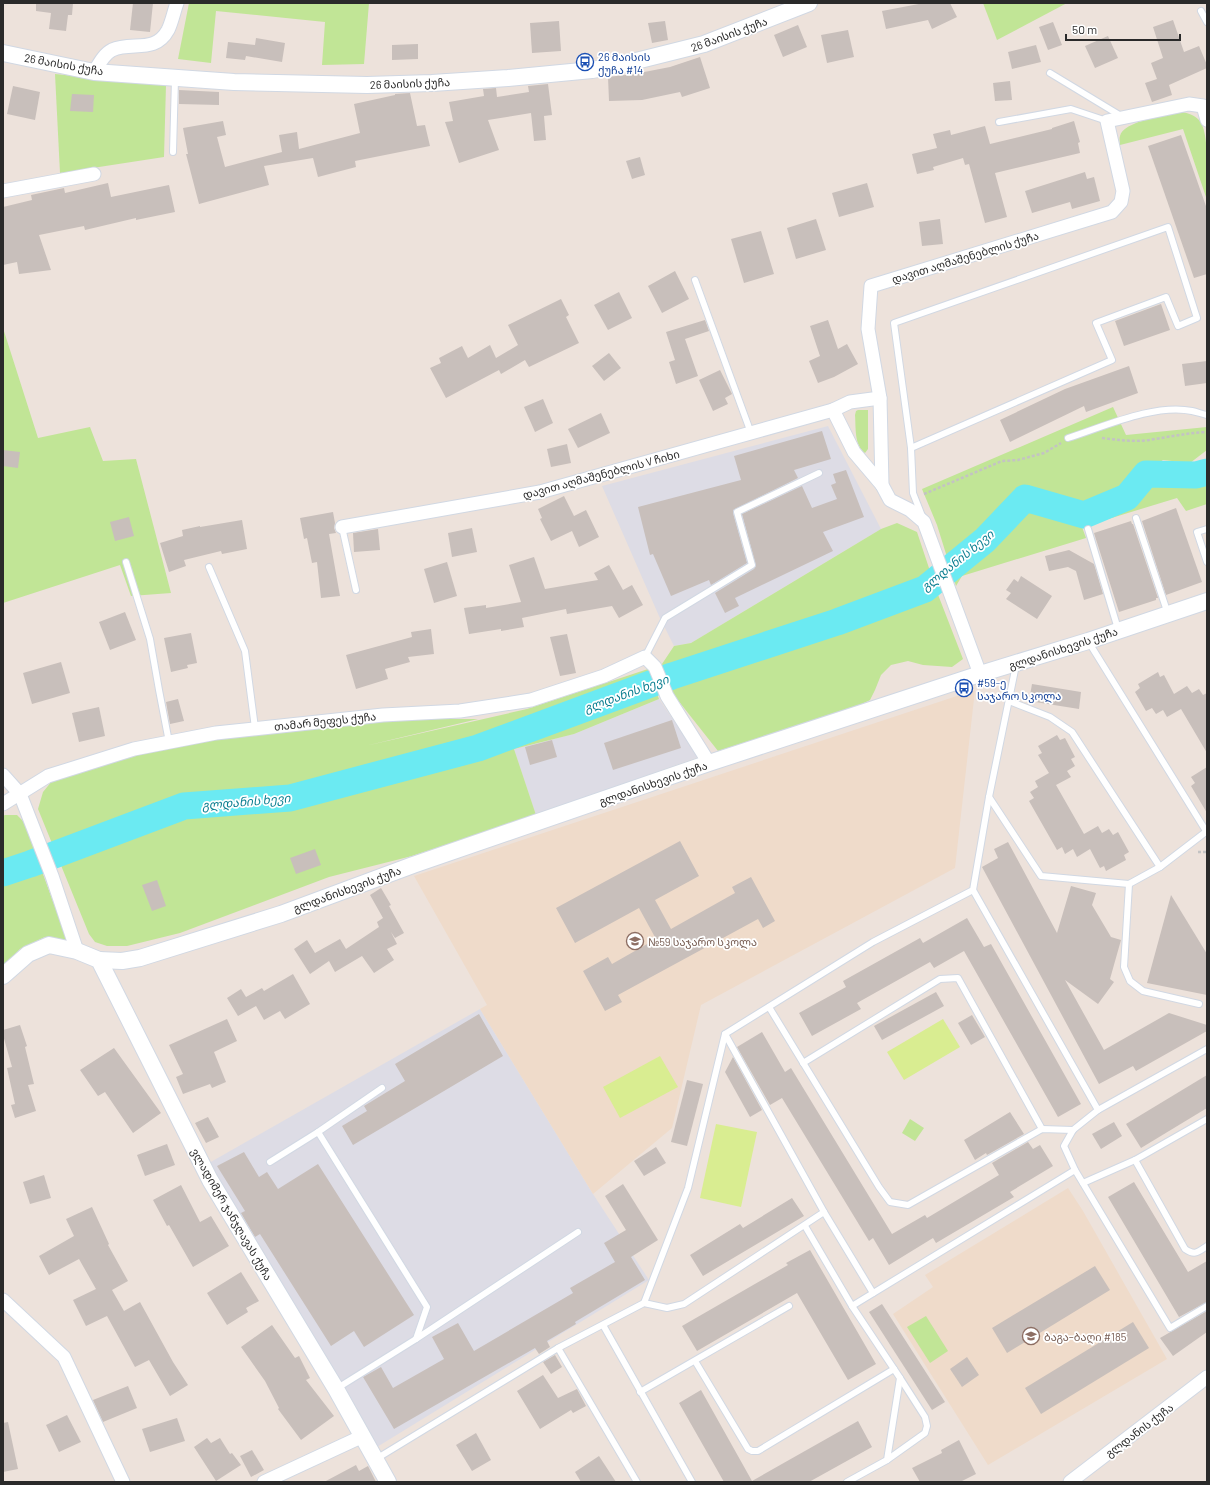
<svg xmlns="http://www.w3.org/2000/svg" width="1210" height="1485" font-family="Barlow,'Noto Sans Georgian',sans-serif">
  <style>
    .industrial { fill: #dddce5 }
    .education { fill: #efdbca }
    .green { fill: #c1e596 }
    .pitch { fill: #d9ed91 }
    .lines { fill: none; stroke-linecap: round; stroke-linejoin: round }
    .river { stroke: #6beaf2; stroke-width: 27 }
    .building { fill: #c8bfbb }
    .service-casing { stroke: #d1d8e3; stroke-width: 8 }
    .minor-casing { stroke: #d1d8e3; stroke-width: 15 }
    .tertiary-casing { stroke: #d1d8e3; stroke-width: 18 }
    .path { stroke: #c3c3c3; stroke-width: 2.5; stroke-dasharray: 3 2; stroke-linecap: butt }
    .service { stroke: #fff; stroke-width: 6 }
    .minor { stroke: #fff; stroke-width: 13 }
    .tertiary { stroke: #fff; stroke-width: 16 }
    .labels { text-anchor: middle; dominant-baseline: central; stroke-width: 3.5; stroke-linejoin: round; paint-order: stroke }
    .street-label { font-size: 11px; fill: #2a2a2a; stroke: #fff }
    .transit-label { font-size: 11px; fill: #164399; stroke: #fff; text-anchor: start }
    .education-label { font-size: 11px; fill: #785e54; stroke: #fff; text-anchor: start }
    .water-label { font-size: 12px; font-style: italic; fill: #0a7e90; stroke: #fff }
  </style>
  <rect width="100%" height="100%" fill="#ede2db"/>
  <g class="industrial">
    <path d="M828 426 881 529 691 643 674 646 659 616 602 486Z"/>
    <path d="M659 699 698 757 536 815 514 749 574 734Z"/>
    <path d="M480 1009 593 1194 649 1280 377 1447 209 1163Z"/>
  </g>
  <g class="education">
    <path d="M975 690 955 868 701 1005 672 1128 593 1194 480 1009 487 1005 414 876Z"/>
    <path d="M1068 1188 1083 1211 1167 1359 988 1465 893 1314 933 1287 925 1275Z"/>
  </g>
  <g class="green">
    <path d="M189 3H369L364 64 322 65 325 22 216 11 211 63 178 59Z"/>
    <path d="M983 3H1067L997 40Z"/>
    <path d="M55 74 166 85 164 157 60 173Z"/>
    <path d="M1182 112C1188 113 1194 115 1199 120 1210 131 1207 183 1207 200L1183 129 1120 145C1120 142 1119 138 1120 136 1123 121 1168 115 1182 112Z"/>
    <path d="M3 328 38 438 90 427 103 461 136 459 171 593 131 596 120 565 3 603Z"/>
    <path d="M1113 407 1126 435 1207 427V450L1190 463 1163 460 1148 470 1135 474 1133 478C1158 491 1180 487 1207 484V504L1186 511 1177 498 1082 527 1086 538 962 576 956 586 937 525 922 489Z"/>
    <path d="M858 410H868V449L865 453C854 445 856 428 855 415L856 411Z"/>
    <path d="M897 523 917 532 937 592 963 659 952 667 923 665 908 661 891 665 881 675 875 690 870 700 858 706 718 751 673 694 662 664 674 646 691 643 881 529Z"/>
    <path d="M648 669 659 699 574 734 514 749 536 815 412 856 329 877 180 933 127 946H107L95 942 89 934 38 809 43 792 52 781 143 753 232 736 386 719H478L365 746 527 709Z"/>
    <path d="M5 815H17L24 822 67 940 45 937 20 949 3 968V816Z"/>
    <path d="M910 1119 924 1128 915 1141 902 1133Z"/>
    <path d="M926 1316 948 1351 930 1363 907 1327Z"/>
  </g>
  <g class="pitch">
    <path d="M943 1019 960 1047 904 1080 887 1052Z"/>
    <path d="M660 1056 678 1087 620 1118 603 1087Z"/>
    <path d="M716 1124 757 1132 741 1207 700 1198Z"/>
  </g>
  <g class="lines">
    <path class="river" d="M3 873 30 864 184 806 290 798 478 748 672 676 837 622 925 589 985 540 1025 498 1084 515 1127 497 1146 474 1196 475 1207 472"/>
  </g>
  <g class="building">
    <path d="M36 3H73L72 15H68L66 31 49 29 51 13 36 11Z"/>
    <path d="M133 3H153L150 32 130 30Z"/>
    <path d="M924 3H950L957 17 932 29 928 20 886 29 882 11Z"/>
    <path d="M1173 20 1184 52 1199 46 1207 65V68L1169 85 1172 95 1152 102 1145 83 1157 79 1151 63 1163 58 1153 27Z"/>
    <path d="M559 21 561 51 532 53 530 23Z"/>
    <path d="M665 21 668 40 652 43 648 23Z"/>
    <path d="M1053 22 1062 45 1048 50 1039 27Z"/>
    <path d="M798 25 807 47 783 57 774 35Z"/>
    <path d="M848 30 854 57 827 63 821 35Z"/>
    <path d="M1108 36 1118 58 1095 68 1085 46Z"/>
    <path d="M256 38 285 43 282 62 246 56 245 60 226 58 228 42 255 45Z"/>
    <path d="M418 44V59L392 60V45Z"/>
    <path d="M1036 45 1041 62 1012 69 1008 52Z"/>
    <path d="M700 57 710 88 682 97 680 92 642 100 609 101 608 77 634 74 670 67Z"/>
    <path d="M1010 81 1012 100 995 101 993 83Z"/>
    <path d="M548 84 552 115 544 116 546 140 534 141 531 113 488 120 499 150 459 163 445 122 453 121 449 102 484 96 483 89 496 88 497 97 529 92 528 86Z"/>
    <path d="M13 86 40 92 35 120 7 114Z"/>
    <path d="M179 90 219 92V105L179 104Z"/>
    <path d="M410 93 417 126 425 125 430 146 355 161 356 167 318 177 313 158 264 166 269 185 199 204 186 154H188L183 128 223 121 226 135 217 137 225 167 282 152 279 135 297 132 299 149 360 133 354 104 395 95V94Z"/>
    <path d="M72 94 94 95 93 112 70 111Z"/>
    <path d="M1074 121 1080 142 1078 143 1080 153 995 173 1007 217 985 223 969 164 965 165 963 158 933 167 934 170 917 174 912 154 937 148 933 134 950 130 951 135 985 126 990 144 1052 129V128Z"/>
    <path d="M1181 135 1207 209V274L1194 278 1148 146Z"/>
    <path d="M640 157 645 175 632 179 626 161Z"/>
    <path d="M1085 172 1087 179 1094 177 1100 201 1072 209 1070 202 1032 213 1025 191Z"/>
    <path d="M108 183 111 197 169 185 175 212 136 220V218L85 230 84 226 39 235 51 270 19 274 17 262 3 265V207L32 200 31 195 64 188 65 193Z"/>
    <path d="M867 183 874 207 839 217 832 193Z"/>
    <path d="M816 219 826 250 796 259 787 228Z"/>
    <path d="M940 219 943 244 922 246 919 222Z"/>
    <path d="M761 231 774 274 744 283 731 239Z"/>
    <path d="M675 271 689 299 662 313 648 286Z"/>
    <path d="M619 292 632 318 608 330 594 305Z"/>
    <path d="M561 299 569 315 566 317 579 343 529 367 525 360 501 374 499 370 446 398 430 368 441 363 439 358 462 346 468 358 490 345 496 358 518 345 508 325Z"/>
    <path d="M1161 304 1170 330 1124 346 1115 321Z"/>
    <path d="M705 320 709 331 685 339 698 376 676 384 669 362 675 360 666 332Z"/>
    <path d="M828 320 838 349 847 344 858 364 834 377 818 383 809 361 820 356 810 326Z"/>
    <path d="M609 353 621 368 604 381 592 366Z"/>
    <path d="M1207 361V383L1185 386 1182 364Z"/>
    <path d="M1129 366 1138 393 1086 412 1084 406 1010 442 1000 420 1065 389Z"/>
    <path d="M720 370 732 394 725 398 728 404 713 411 699 380Z"/>
    <path d="M543 399 553 423 535 432 524 407Z"/>
    <path d="M601 413 610 433 578 448 568 429Z"/>
    <path d="M822 431 831 459 794 470 798 478 733 510V513L747 563 711 585 709 580 671 596 653 554 650 555 638 507 741 480 734 456Z"/>
    <path d="M567 444 571 463 551 467 547 449Z"/>
    <path d="M3 450 20 452 18 468 3 466Z"/>
    <path d="M846 470 864 517 823 532 833 551 735 598 739 606 725 613 715 593 754 569 756 566 742 514 802 486 812 508 837 499 831 485 836 483 833 474Z"/>
    <path d="M564 496 574 516 586 510 599 537 579 547 572 531 551 541 540 519 542 518 538 509Z"/>
    <path d="M1176 508 1202 582 1166 595 1142 521Z"/>
    <path d="M333 512 335 523 334 528 336 533 329 534 340 596 321 598 317 562 312 563 307 538 304 539 300 518Z"/>
    <path d="M129 517 134 536 115 541 110 522Z"/>
    <path d="M242 520 247 549 222 554 221 551 184 560 186 566 169 572 160 543 183 536 182 530 200 526V527Z"/>
    <path d="M1131 521 1132 524H1133L1158 598H1156V600L1119 612 1094 533Z"/>
    <path d="M472 528 477 552 452 557 448 533Z"/>
    <path d="M378 529 380 550 354 552 353 533Z"/>
    <path d="M1069 550 1094 564 1103 594 1084 600 1076 571 1068 567 1049 571 1045 556Z"/>
    <path d="M534 557 545 589 598 580 594 573 609 565 623 590 632 585 643 605 619 618 612 606 567 614 566 609 522 618 524 627 501 631V629L469 634 464 608 486 605V608L521 602 509 565Z"/>
    <path d="M447 562 457 596 434 603 424 569Z"/>
    <path d="M1021 576 1052 596 1037 619 1006 599 1011 593 1006 590 1014 579 1018 582Z"/>
    <path d="M125 612 136 640 110 650 99 622Z"/>
    <path d="M431 629 434 654 408 657 410 662 385 669 388 679 356 689 346 655 412 637 411 632Z"/>
    <path d="M191 633 197 663 187 665 188 668 171 672 164 638Z"/>
    <path d="M567 634 576 673 560 676 550 637Z"/>
    <path d="M61 662 70 693 32 704 23 673Z"/>
    <path d="M1158 672 1160 677 1164 675 1174 694 1187 686 1192 693 1199 689 1203 695 1207 693V753L1181 709 1167 717 1163 710 1156 714 1152 708 1146 711 1135 692 1140 688 1138 684Z"/>
    <path d="M1032 684 1081 692 1079 709 1029 701Z"/>
    <path d="M178 699 184 721 170 724 166 702Z"/>
    <path d="M99 707 105 736 79 742 72 713Z"/>
    <path d="M672 720 681 748 613 770 604 743Z"/>
    <path d="M1057 735 1060 740 1065 738 1075 757 1071 759 1075 766 1067 771 1071 777 1056 785 1084 834 1098 826 1102 833 1109 829 1113 835 1118 832 1129 852 1124 855 1126 860 1106 871 1104 866 1100 868 1090 849 1077 857 1073 849 1065 854 1062 847 1057 850 1029 801 1034 798 1030 792 1038 787 1035 781 1049 773 1038 755 1042 753 1038 746Z"/>
    <path d="M552 740 557 757 530 765 525 747Z"/>
    <path d="M1207 767V813L1191 786 1195 783 1191 777Z"/>
    <path d="M680 841 699 876 655 900 671 929 735 893 732 887 751 877 775 921 763 928 758 919 618 995 622 1002 605 1011 583 971 608 957 612 964 656 939 639 908 575 943 556 908Z"/>
    <path d="M1008 842 1057 933 1071 886 1096 893 1092 905 1111 937 1121 940 1110 979 1114 982 1098 1004 1065 980 1104 1050 1169 1013 1207 1025V1031L1136 1071 1133 1066 1099 1084 982 867 998 858 994 849Z"/>
    <path d="M315 849 321 865 296 874 290 858Z"/>
    <path d="M157 880 166 906 152 911 142 885Z"/>
    <path d="M381 888 391 905 389 906 404 933 395 938 391 932 397 944 387 949 394 960 374 973 362 956 335 972 329 961 310 974 294 949 307 940 315 953 340 939 346 949 379 927 377 922 383 918 370 895Z"/>
    <path d="M1171 895 1207 954V995L1147 983Z"/>
    <path d="M967 918 984 947 991 944 1081 1104 1058 1117 964 951 934 968 930 962 857 1003 861 1009 812 1036 799 1013 846 987 843 981 920 938 923 943Z"/>
    <path d="M293 974 310 1004 285 1019 280 1011 264 1020 256 1006 238 1016 227 998 241 989 246 997 262 988 264 991Z"/>
    <path d="M936 992 944 1006 882 1040 874 1026Z"/>
    <path d="M479 1014 503 1056 353 1145 342 1126 367 1111 364 1106 405 1081 395 1064Z"/>
    <path d="M972 1015 985 1037 971 1045 958 1023Z"/>
    <path d="M227 1019 237 1041 214 1052 226 1082 212 1088 210 1084 183 1094 176 1077 183 1074 169 1045Z"/>
    <path d="M20 1025 27 1046 25 1047 34 1084 28 1085 36 1111 15 1118 11 1105 15 1104 7 1068 12 1067 3 1035V1030Z"/>
    <path d="M762 1032 785 1072 791 1068 892 1234 925 1215 927 1218 999 1175 992 1163 1028 1142 1033 1149 1040 1145 1053 1166 1010 1192 1014 1197 936 1243 933 1238 889 1265 873 1238 869 1241 782 1098 770 1105 737 1047Z"/>
    <path d="M114 1048 161 1113 133 1133 105 1092 98 1096 80 1070Z"/>
    <path d="M733 1057 762 1110 750 1117 725 1072Z"/>
    <path d="M1207 1075V1108L1141 1148 1126 1124Z"/>
    <path d="M687 1080 703 1084 687 1146 671 1142Z"/>
    <path d="M1010 1112 1024 1134 987 1155 986 1153 975 1160 964 1140Z"/>
    <path d="M208 1117 219 1137 206 1143 195 1123Z"/>
    <path d="M1114 1122 1122 1136 1101 1149 1092 1134Z"/>
    <path d="M167 1144 175 1165 145 1176 137 1155Z"/>
    <path d="M656 1147 666 1163 644 1176 634 1161Z"/>
    <path d="M244 1152 259 1177 267 1172 278 1189 318 1164 414 1315 364 1347 354 1331 331 1346 260 1234 255 1237 241 1213 245 1211 217 1166Z"/>
    <path d="M44 1175 51 1198 30 1204 23 1182Z"/>
    <path d="M1134 1182 1188 1272 1207 1261V1302L1179 1317 1108 1197Z"/>
    <path d="M623 1184 658 1240 631 1257 645 1280 575 1322 576 1324 547 1341 550 1347 539 1354 535 1348 394 1429 363 1377 381 1367 393 1388 444 1359 432 1337 458 1323 474 1351 573 1293 570 1288 615 1262 604 1243 626 1230 605 1196Z"/>
    <path d="M181 1185 200 1222 211 1216 229 1246 193 1267 169 1225 167 1226 153 1200Z"/>
    <path d="M792 1198 804 1216 703 1276 690 1255 740 1224 743 1228Z"/>
    <path d="M92 1207 109 1244 108 1245 128 1281 112 1290 124 1311 140 1302 173 1362 188 1385 170 1396 149 1360 135 1367 107 1316 86 1326 73 1300 96 1289 79 1259 49 1275 39 1256 74 1236 66 1219Z"/>
    <path d="M810 1250 876 1364 848 1380 797 1293 697 1351 682 1326 788 1265 786 1263Z"/>
    <path d="M1095 1266 1110 1290 1007 1353 992 1328Z"/>
    <path d="M241 1272 259 1301 246 1308 248 1312 227 1325 207 1293Z"/>
    <path d="M882 1304 945 1402 932 1410 869 1312Z"/>
    <path d="M1207 1311V1332L1173 1356 1160 1338Z"/>
    <path d="M1133 1322 1149 1348 1041 1414 1025 1388Z"/>
    <path d="M272 1325 295 1358 299 1356 310 1378 306 1380 334 1416 301 1440 278 1409 279 1408 265 1381 241 1347Z"/>
    <path d="M555 1355 562 1367 551 1374 543 1362Z"/>
    <path d="M967 1357 979 1375 962 1387 950 1369Z"/>
    <path d="M543 1375 558 1398 577 1389 586 1406 573 1413 571 1410 540 1429 517 1391Z"/>
    <path d="M128 1386 137 1408 103 1422 93 1400Z"/>
    <path d="M701 1390 752 1481 858 1421 872 1447 809 1482H724L679 1403Z"/>
    <path d="M67 1415 81 1442 59 1452 46 1425Z"/>
    <path d="M177 1418 185 1441 150 1452 142 1429Z"/>
    <path d="M8 1422 18 1469 3 1472V1423Z"/>
    <path d="M476 1433 491 1460 472 1471 456 1445Z"/>
    <path d="M207 1438 211 1443 220 1438 230 1454 232 1453 241 1465 216 1481 194 1447Z"/>
    <path d="M959 1440 976 1474 960 1482H920L912 1468 942 1453 941 1450Z"/>
    <path d="M252 1450 264 1470 251 1477 240 1456Z"/>
    <path d="M599 1456 616 1482H581L575 1472Z"/>
    <path d="M356 1465 359 1471 368 1466 376 1482H324Z"/>
  </g>
  <g class="lines">
    <g class="service-casing">
      <g id="service">
        <path d="M1201 11 1207 22"/>
        <path d="M1050 73 1121 116"/>
        <path d="M999 122 1071 109 1107 121"/>
        <path d="M173 152 175 79"/>
        <path d="M1168 227 1197 318 1178 326 1166 297 1096 323 1112 360 911 448 894 323Z"/>
        <path d="M695 280 751 433"/>
        <path d="M1068 438C1103 427 1155 403 1192 411 1197 412 1202 414 1207 415"/>
        <path d="M911 448 913 493 922 516"/>
        <path d="M1136 518 1168 614"/>
        <path d="M342 527 356 590"/>
        <path d="M1088 529 1118 629"/>
        <path d="M1207 529 1197 532 1207 562"/>
        <path d="M126 562 150 639 159 690 169 742"/>
        <path d="M209 567 245 651 255 728"/>
        <path d="M1088 641 1206 831"/>
        <path d="M645 657 665 618 752 565 737 512 819 473"/>
        <path d="M1009 701 1050 717 1072 732 1160 867"/>
        <path d="M989 797 1041 876 1129 884 1160 867 1207 831"/>
        <path d="M1129 884 1124 967 1130 981 1143 991 1199 1004"/>
        <path d="M973 890 1098 1110 1073 1130 1064 1146 1075 1170 1170 1328 1207 1306"/>
        <path d="M769 1007 879 1187 890 1202 908 1205 1042 1129 1073 1130"/>
        <path d="M803 1063 940 979 958 978 1042 1129"/>
        <path d="M1098 1110 1207 1049"/>
        <path d="M318 1132 382 1088"/>
        <path d="M1135 1160 1185 1249C1195 1256 1198 1252 1207 1246"/>
        <path d="M270 1162 318 1132 427 1307 416 1339 336 1389"/>
        <path d="M1083 1183 1135 1160 1207 1119"/>
        <path d="M824 1212 873 1293"/>
        <path d="M805 1226 852 1306 900 1378 887 1460 847 1482"/>
        <path d="M644 1303 688 1188 725 1034 873 942 973 890 989 797 1016 665"/>
        <path d="M852 1306 1075 1170"/>
        <path d="M603 1325 692 1482"/>
        <path d="M416 1339 578 1232"/>
        <path d="M558 1348 637 1482"/>
        <path d="M695 1361 748 1449 752 1451H758L894 1369"/>
        <path d="M640 1392 789 1306"/>
        <path d="M376 1459 558 1348 644 1303 667 1308 684 1304 824 1212 725 1034"/>
        <path d="M887 1460 925 1433 927 1426 925 1417 900 1378"/>
      </g>
    </g>
    <g class="minor-casing">
      <g id="minor">
        <path d="M94 72C99 64 104 54 112 50 132 41 155 54 168 30 172 22 174 11 177 3"/>
        <path d="M3 191 94 174"/>
        <path d="M833 410 850 402 880 398"/>
        <path d="M342 527 540 492 833 410 854 452 882 485"/>
        <path d="M980 674 924 522 910 510 890 500 882 485 880 398 868 329 871 286 1112 212 1121 202 1123 191 1107 121 1189 104 1203 106 1207 120"/>
        <path d="M3 775 20 794 52 876 77 951"/>
        <path d="M3 804 48 776 134 749 216 733 383 715 460 711 531 700 604 676 645 657 655 667 667 696 709 763"/>
        <path d="M3 1300 64 1357 123 1482"/>
        <path d="M264 1482 363 1436"/>
        <path d="M1070 1482 1207 1377"/>
      </g>
    </g>
    <g class="tertiary-casing">
      <g id="tertiary">
        <path d="M3 53 94 72 234 82 367 85 432 83 508 78 592 70 620 65 704 44 809 3"/>
        <path d="M99 960 122 961 140 958 281 914 413 865 709 763 980 674 1088 641 1207 601"/>
        <path d="M3 976 28 954 49 945 77 951 99 960 210 1180 336 1389 388 1482"/>
      </g>
    </g>
    <g class="path">
      <path d="M1102 438C1118 440 1133 442 1149 440 1168 437 1187 433 1207 432"/>
      <path d="M924 494 1002 461 1018 460 1044 453 1061 443"/>
      <path d="M1198 852H1207"/>
    </g>
    <use href="#service" class="service"/>
    <use href="#minor" class="minor"/>
    <use href="#tertiary" class="tertiary"/>
  </g>
  <defs>
    <g id="bus-ring" transform="scale(0.9)"><circle r="9.5" fill="#fff" stroke="#1a4fb4" stroke-width="1.5"/><path d="M-5-6H5V4H4V6H2V4H-2V6H-4V4H-5ZM-3.5-4V0h7V-4ZM-3.5 1.2v1.5H-2V1.2ZM2 1.2v1.5H3.5V1.2Z" fill="#1a4fb4"/></g>
    <g id="school-ring" transform="scale(0.9)"><circle r="9.5" fill="#fff" stroke="#8d6e63" stroke-width="1.5"/><path d="M0-5L7-2L0 1L-7-2ZM-4 1L0 2.5L4 1V4Q0 6-4 4Z" fill="#8d6e63"/></g>
  </defs>
  <g fill-rule="evenodd">
    <use href="#bus-ring" x="585" y="62"/>
    <use href="#bus-ring" x="964" y="688"/>
    <use href="#school-ring" x="635" y="941"/>
    <use href="#school-ring" x="1031" y="1336"/>
  </g>
  <g class="labels">
    <g class="street-label">
      <text transform="translate(729 34) rotate(-20)">26 მაისის ქუჩა</text>
      <text transform="translate(64 64) rotate(10)">26 მაისის ქუჩა</text>
      <text transform="translate(410 83) rotate(-2)">26 მაისის ქუჩა</text>
      <text transform="translate(965 257) rotate(-17)">დავით აღმაშენებლის ქუჩა</text>
      <text transform="translate(601 474) rotate(-15)">დავით აღმაშენებლის V ჩიხი</text>
      <text transform="translate(1063 648) rotate(-18)">გლდანისხევის ქუჩა</text>
      <text transform="translate(325 721) rotate(-6)">თამარ მეფეს ქუჩა</text>
      <text transform="translate(653 783) rotate(-19)">გლდანისხევის ქუჩა</text>
      <text transform="translate(347 889) rotate(-20)">გლდანისხევის ქუჩა</text>
      <text transform="translate(232 1214) rotate(60)">ვლადიმერ ჯანჯღავას ქუჩა</text>
      <text transform="translate(1139 1430) rotate(-37)">გლდანის ქუჩა</text>
    </g>
    <g class="transit-label">
      <text x="598" y="56">26 მაისის<tspan x="598" dy="13">ქუჩა #14</tspan></text>
      <text x="977" y="682">#59-ე<tspan x="977" dy="13">საჯარო სკოლა</tspan></text>
    </g>
    <g class="education-label">
      <text x="648" y="941">№59 საჯარო სკოლა</text>
      <text x="1044" y="1336">ბაგა–ბაღი #185</text>
    </g>
    <g class="water-label">
      <text transform="translate(957 560) rotate(-39)">გლდანის ხევი</text>
      <text transform="translate(626 693) rotate(-20)">გლდანის ხევი</text>
      <text transform="translate(246 801) rotate(-5)">გლდანის ხევი</text>
    </g>
  </g>
  <rect width="1210" height="1485" fill="none" stroke="#2a2a2a" stroke-width="8"/>
  <path d="M1066 34v6h114v-6" fill="none" stroke="#2a2a2a" stroke-width="2"/>
  <text x="1072" y="34" font-size="12" fill="#2a2a2a" stroke="#ffffff" stroke-width="3" paint-order="stroke">50 m</text>
</svg>
